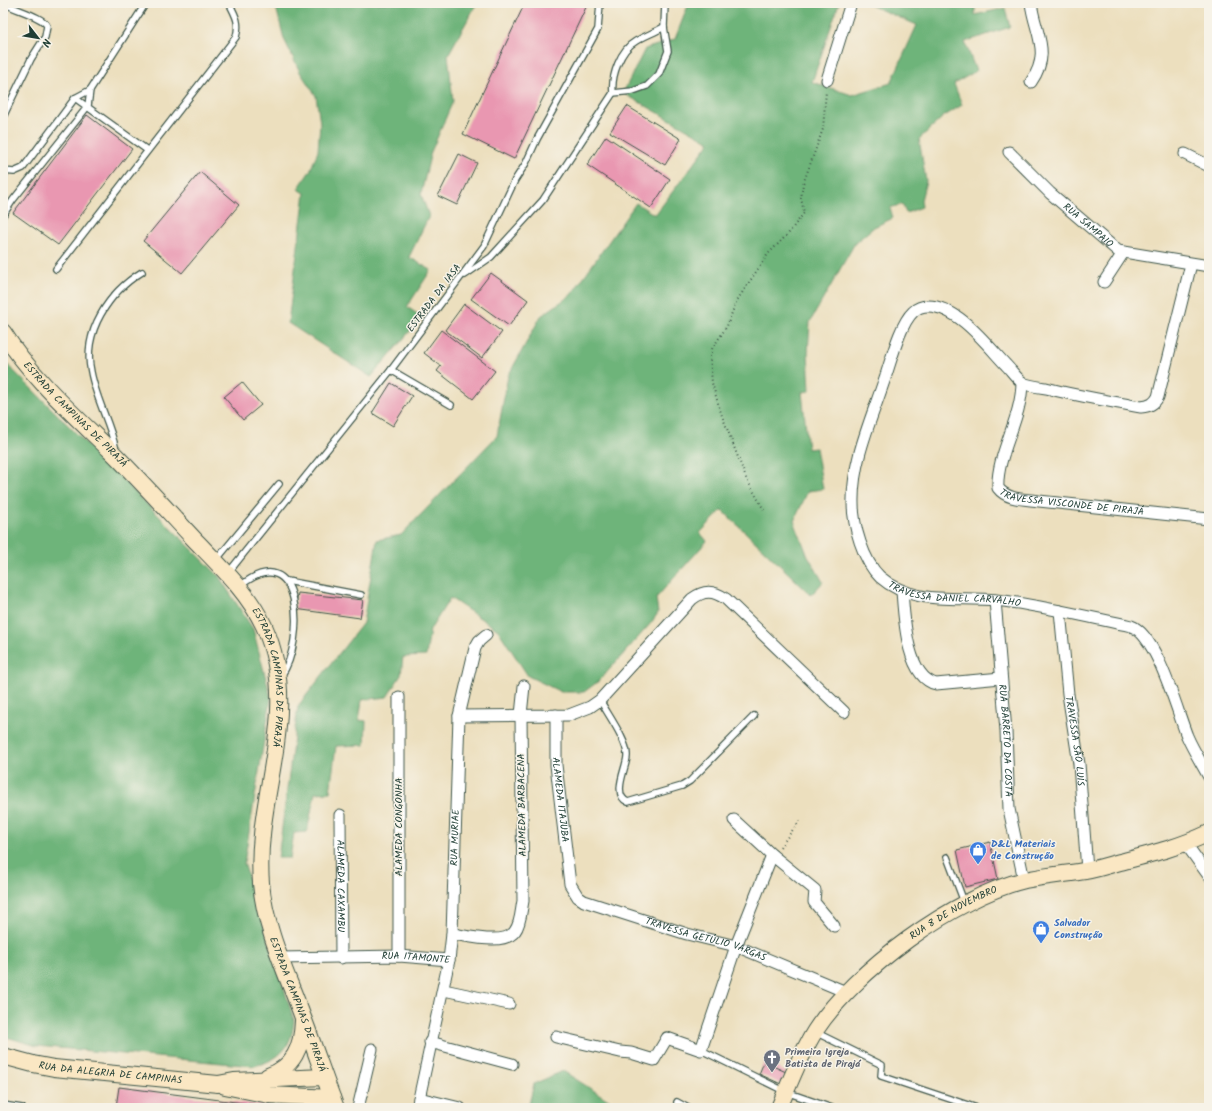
<svg xmlns="http://www.w3.org/2000/svg" width="1212" height="1111" font-family="Kalam,sans-serif">
  <style>
    .forest { fill: #6eb47a; stroke: #467857 }
    .building { fill: #e997b1 }
    .lines { fill: none; stroke-linecap: round; stroke-linejoin: round }
    .service-casing { stroke: #3e5549; stroke-width: 8 }
    .minor-casing { stroke: #3e5549; stroke-width: 13 }
    .secondary-casing { stroke: #3e5549; stroke-width: 18 }
    .path { stroke: #3e5549; stroke-width: 2; stroke-dasharray: 1 3; stroke-linecap: butt }
    .service { stroke: #fff; stroke-width: 5.5 }
    .minor { stroke: #fff; stroke-width: 11 }
    .secondary { stroke: #fae7c3; stroke-width: 16 }
    .labels { text-anchor: middle; dominant-baseline: central; stroke-width: 3; stroke-linejoin: round; paint-order: stroke }
    .street-label { font-size: 10px; fill: #1f3d34; stroke: #f7f3e8 }
    .shop-label { font-size: 10px; font-weight: bold; fill: #366cbe; stroke: #f7f3e8; text-anchor: start }
    .worship-label { font-size: 10px; font-weight: bold; fill: #5b616d; stroke: #f7f3e8; text-anchor: start }
  </style>
  <rect width="100%" height="100%" fill="#f7f3e8"/>
  <filter id="ink" filterUnits="userSpaceOnUse"><feTurbulence type="fractalNoise" baseFrequency=".025" numOctaves="2"/><feDisplacementMap in="SourceGraphic" scale="8" xChannelSelector="R" yChannelSelector="G"/><feConvolveMatrix kernelMatrix="1 2 1 2 8 2 1 2 1" color-interpolation-filters="sRGB"/></filter>
  <filter id="wash" filterUnits="userSpaceOnUse"><feTurbulence type="fractalNoise" baseFrequency=".012" numOctaves="4" result="noise"/><feDisplacementMap in="SourceGraphic" scale="16" xChannelSelector="R" yChannelSelector="G"/><feGaussianBlur stdDeviation="0.9" result="paint"/><feColorMatrix in="noise" values="0 0 0 0 0 0 0 0 0 0 0 0 0 0 0 0 0 1.4 0 .05"/><feComposite in="paint" operator="in"/></filter>
  <g filter="url(#wash)">
    <rect width="100%" height="100%" fill="#ecdfbe"/>
    <g class="forest">
      <path d="M275 3H477L448 55 453 101 431 152 421 194 429 216 409 257 431 270 407 307 422 317 371 377 288 323 305 193 298 189 310 171 318 151 320 123 316 96 300 72 284 39Z"/>
      <path d="M689 3H839L812 82 852 95 891 83 917 25 865 3H975V15L1005 8 1010 27 965 42 976 71 954 84 962 105 943 117 919 139 926 181 921 200 922 207 906 213 902 204 890 208 893 218 874 227 855 243 810 322 808 353 810 391 802 392 808 449 816 448 823 489 808 491 794 521 807 554 823 582 811 595 722 510 700 533 707 541 656 598 658 613 651 623 600 680 584 692H561L528 676 498 630 450 598 430 630 426 656 403 657 401 675 387 697 362 700 359 720 366 721 365 745 336 746 330 792 315 793 307 832 294 833 290 858H278L298 706 363 623 377 540 401 535 497 436 508 376 541 316 571 295 636 203 655 215 710 142 623 93 645 49 675 39Z"/>
      <path d="M3 360 218 575 253 629 271 698 244 863 294 1020C292 1047 280 1060 254 1066L37 1046 3 1036Z"/>
      <path d="M563 1071 621 1108H528L534 1084Z"/>
    </g>
    <g id="blocks">
      <g class="building">
        <path d="M525 3H588L514 159 463 134Z"/>
        <path d="M627 106 681 139 665 165 610 132Z"/>
        <path d="M87 115 132 149 58 245 13 213Z"/>
        <path d="M606 136 670 179 651 208 587 165Z"/>
        <path d="M459 154 477 163 457 205 438 196Z"/>
        <path d="M200 172 239 205 182 273 143 241Z"/>
        <path d="M491 273 528 300 509 326 471 299Z"/>
        <path d="M464 304 502 332 482 358 445 330Z"/>
        <path d="M441 330 495 371 473 399 437 371 441 366 424 353Z"/>
        <path d="M242 382 261 405 243 420 224 397Z"/>
        <path d="M391 383 412 396 393 426 372 413Z"/>
        <path d="M298 593 363 600 360 618 295 609Z"/>
        <path d="M990 842 998 879 965 887 957 850Z"/>
        <path d="M764 1062 786 1072 781 1084 759 1074Z"/>
        <path d="M119 1087 274 1107V1108L116 1107Z"/>
      </g>
    </g>
  </g>
  <g filter="url(#ink)">
    <use href="#blocks" fill-opacity="0" stroke="#3e5549" stroke-width="1"/>
    <g class="lines">
      <g class="service-casing">
        <g id="service">
          <path d="M613 93 633 91 647 86 659 74 668 51 664 27 665 3"/>
          <path d="M75 98 147 150"/>
          <path d="M3 117 31 59 45 37 47 26C43 16 14 10 4 3"/>
          <path d="M3 171 14 172 23 168 75 98 90 90"/>
          <path d="M3 215 13 200 88 106 90 90 146 3"/>
          <path d="M56 269 236 37C240 23 236 16 229 3"/>
          <path d="M465 275 491 257 543 200 613 93C611 76 620 50 636 41 645 36 655 32 664 27"/>
          <path d="M391 370 451 405"/>
          <path d="M116 450C110 423 96 399 91 372 82 332 109 292 142 272"/>
          <path d="M217 559 279 484"/>
          <path d="M228 573 391 370 484 246 515 180 526 163 537 139 598 29 600 3"/>
          <path d="M287 581 361 595"/>
          <path d="M240 586C303 536 306 642 281 676"/>
          <path d="M600 700C607 713 628 742 627 756 627 767 611 795 628 802L682 786 690 781 754 716"/>
          <path d="M947 857 964 902"/>
          <path d="M815 1032 882 1065 881 1076 977 1108"/>
          <path d="M701 1050 786 1092 832 1108"/>
          <path d="M677 1102 688 1108"/>
          <path d="M3 1105 22 1108"/>
        </g>
      </g>
      <g class="minor-casing">
        <g id="minor">
          <path d="M1031 3C1035 34 1052 52 1031 82"/>
          <path d="M827 80 851 3"/>
          <path id="s1" d="M1009 152 1050 193 1118 251 1209 266"/>
          <path d="M1185 154 1209 166"/>
          <path id="s2" d="M1191 264 1158 397C1154 404 1150 406 1141 407 1109 401 1077 396 1046 388 1039 387 1029 386 1023 383 1017 379 1011 370 1006 365 987 345 958 306 928 306 922 306 917 308 913 312 900 324 891 361 885 378 872 418 852 460 853 503 853 525 863 561 880 577 913 606 956 596 996 600 1039 605 1088 617 1131 626 1157 635 1177 711 1187 736 1193 750 1202 764 1209 777"/>
          <path d="M1104 282 1123 253"/>
          <path id="s3" d="M1022 382C1022 419 996 455 998 488 1007 500 1025 499 1039 501L1209 519"/>
          <path d="M902 591C904 615 906 677 936 684L1001 678"/>
          <path id="s4" d="M995 600 1006 731 1009 809 1024 880"/>
          <path id="s5" d="M1060 611 1068 694 1079 764 1087 870"/>
          <path id="s6" d="M556 715V765L570 884 578 897 584 901 687 934 736 946 846 992"/>
          <path d="M459 716 569 715 590 707 600 700 692 599C704 590 713 590 726 599L844 712"/>
          <path id="s7" d="M340 815 341 958"/>
          <path d="M734 820 772 855 815 890 814 902 834 926"/>
          <path d="M1186 844 1209 876"/>
          <path d="M452 934C468 936 505 946 515 931 521 923 521 910 523 901L521 715 524 686"/>
          <path d="M399 956V697"/>
          <path id="s8" d="M279 958 399 956 449 960"/>
          <path d="M444 990 509 1004"/>
          <path d="M556 1037 620 1052 631 1053 654 1060 667 1038 701 1050 736 946 772 855"/>
          <path d="M430 1042 512 1064"/>
          <path d="M419 1098 460 1108"/>
          <path d="M358 1108 372 1049"/>
          <path id="s9" d="M417 1108 449 960 452 934 459 716 475 648 479 641 486 635"/>
        </g>
      </g>
      <g class="secondary-casing">
        <g id="secondary">
          <path id="s10" d="M3 332C31 377 73 414 111 451 140 480 167 510 194 539 220 566 248 592 264 626 303 713 254 795 261 883 265 929 286 972 302 1015 314 1046 324 1077 336 1108"/>
          <path id="s11" d="M3 1056 33 1064 54 1068 218 1084 234 1081 324 1077"/>
          <path d="M268 1076C294 1067 302 1047 303 1021"/>
          <path d="M225 1086 269 1095 332 1098"/>
          <path id="s12" d="M779 1108C790 1082 800 1055 815 1031 854 971 954 897 1025 880 1045 876 1065 874 1085 871 1097 869 1109 865 1120 862 1151 854 1180 847 1209 833"/>
        </g>
      </g>
      <g class="path">
        <path d="M764 510 746 478 721 413 712 383 710 356 712 349 727 326 736 302 768 254 788 234 804 213 801 198 803 184 823 129 826 91"/>
        <path d="M780 847 801 819"/>
      </g>
      <use href="#service" class="service"/>
      <use href="#minor" class="minor"/>
      <use href="#secondary" class="secondary"/>
    </g>
  </g>
  <defs>
    <g id="shop-pin" transform="scale(0.9)"><path d="M0 17L-7.5 6A9.5 9.5 0 1 1 7.5 6Z" fill="#3f7fe0" stroke="#f7f3e8"/><path d="M-5-2.5h2.3a2.7 3.5 0 0 1 5.4 0H5L5.5 6h-11ZM-1.5-2.5h3a1.5 2.3 0 0 0-3 0Z" fill="#fff"/></g>
    <g id="church-pin" transform="scale(0.9)"><path d="M0 17L-7.5 6A9.5 9.5 0 1 1 7.5 6Z" fill="#6b7280" stroke="#f7f3e8"/><path d="M-1.2-6h2.4v3.5h3.3v2.4h-3.3V6h-2.4V-.1h-3.3v-2.4h3.3Z" fill="#fff"/></g>
  </defs>
  <g fill-rule="evenodd">
    <use href="#shop-pin" x="978" y="850"/>
    <use href="#shop-pin" x="1041" y="929"/>
    <use href="#church-pin" x="772" y="1058"/>
  </g>
  <g class="labels">
    <g class="street-label">
      <text stroke="none"><textPath href="#s1" startOffset="108">RUA SAMPAIO</textPath></text>
      <text transform="translate(434 298) rotate(-53)">ESTRADA DA IASA</text>
      <text stroke="none"><textPath href="#s10" startOffset="110">ESTRADA CAMPINAS DE PIRAJÁ</textPath></text>
      <text stroke="none"><textPath href="#s3" startOffset="186">TRAVESSA VISCONDE DE PIRAJÁ</textPath></text>
      <text stroke="none"><textPath href="#s2" startOffset="781">TRAVESSA DANIEL CARVALHO</textPath></text>
      <text stroke="none"><textPath href="#s10" startOffset="446">ESTRADA CAMPINAS DE PIRAJÁ</textPath></text>
      <text stroke="none"><textPath href="#s4" startOffset="141">RUA BARRETO DA COSTA</textPath></text>
      <text stroke="none"><textPath href="#s5" startOffset="131">TRAVESSA SÃO LUÍS</textPath></text>
      <text stroke="none"><textPath href="#s6" startOffset="85">ALAMEDA ITAJUBA</textPath></text>
      <text transform="translate(522 805) rotate(-91)">ALAMEDA BARBACENA</text>
      <text transform="translate(399 827) rotate(-90)">ALAMEDA CONGONHA</text>
      <text stroke="none"><textPath href="#s9" startOffset="274">RUA MURIAE</textPath></text>
      <text stroke="none"><textPath href="#s7" startOffset="71">ALAMEDA CAXAMBU</textPath></text>
      <text stroke="none"><textPath href="#s12" startOffset="269">RUA 8 DE NOVEMBRO</textPath></text>
      <text stroke="none"><textPath href="#s6" startOffset="320">TRAVESSA GETÚLIO VARGAS</textPath></text>
      <text stroke="none"><textPath href="#s8" startOffset="137">RUA ITAMONTE</textPath></text>
      <text stroke="none"><textPath href="#s10" startOffset="782">ESTRADA CAMPINAS DE PIRAJÁ</textPath></text>
      <text stroke="none"><textPath href="#s11" startOffset="109">RUA DA ALEGRIA DE CAMPINAS</textPath></text>
    </g>
    <g class="shop-label">
      <text x="991" y="844">D&amp;L Materiais<tspan x="991" dy="12">de Construção</tspan></text>
      <text x="1054" y="923">Salvador<tspan x="1054" dy="12">Construção</tspan></text>
    </g>
    <g class="worship-label">
      <text x="785" y="1052">Primeira Igreja<tspan x="785" dy="12">Batista de Pirajá</tspan></text>
    </g>
  </g>
  <rect width="1212" height="1111" fill="none" stroke="#f7f3e8" stroke-width="16"/>
  <g transform="translate(38 38) rotate(121)" stroke="#f7f3e8" stroke-width="3" paint-order="stroke">
  <path d="M0-3L7 15L0 10L-7 15Z" fill="#1f3d34"/>
  <text y="-6" font-size="11" font-weight="bold" text-anchor="middle" fill="#1f3d34">N</text>
  </g>
</svg>
